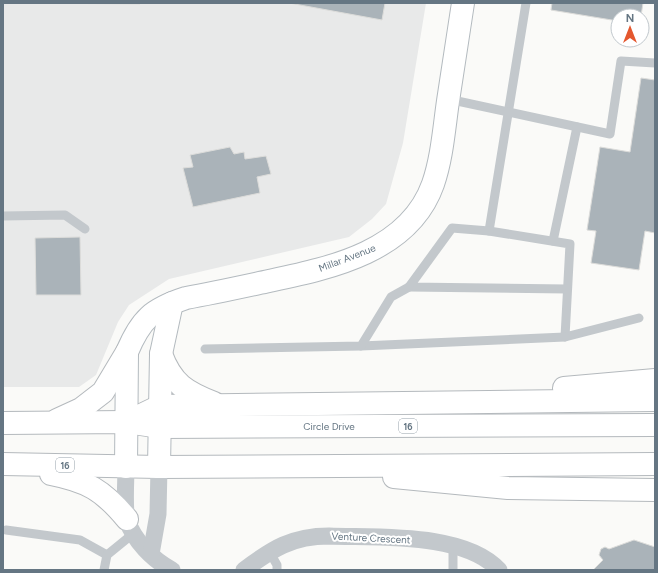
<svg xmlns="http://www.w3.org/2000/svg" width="658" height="573" font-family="Figtree,sans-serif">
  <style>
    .built { fill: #e8e9e9 }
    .building { fill: #aab3b9; stroke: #dcdcda }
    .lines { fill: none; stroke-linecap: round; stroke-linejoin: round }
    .secondary-casing { stroke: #b3babf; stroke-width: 24 }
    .highway-casing { stroke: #b4b9bd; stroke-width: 24 }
    .lane { stroke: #c3c8cc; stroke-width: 9 }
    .street { stroke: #c3c8cc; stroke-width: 17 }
    .secondary { stroke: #fff; stroke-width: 22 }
    .highway { stroke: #fff; stroke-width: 22 }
    .labels { text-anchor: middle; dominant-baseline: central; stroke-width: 4; stroke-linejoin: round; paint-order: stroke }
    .shield { fill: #fff; stroke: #939fa8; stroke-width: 1 }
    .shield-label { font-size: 9px; font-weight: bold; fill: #657683 }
    .street-label { font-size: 10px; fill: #657683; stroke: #fff }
  </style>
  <rect width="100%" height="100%" fill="#fafaf8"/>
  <path class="built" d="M3 3H426L403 143 386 204 372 219 349 237 169 279 129 305 118 322 96 375 79 387H3Z"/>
  <g class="building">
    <path d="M36 3H140V4Z"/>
    <path d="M289 3H385L382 20Z"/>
    <path d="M552 3H643L641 16H618V21L551 10Z"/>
    <path d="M641 78 655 80V233L645 231 639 270 591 263 596 231 587 230 600 147 630 152Z"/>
    <path d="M230 147 234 154 244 152 245 159 266 156 271 174 257 177 260 193 193 207 183 168 193 167 190 155Z"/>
    <path d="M80 237 81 295H36L35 238Z"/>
    <path d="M634 540 655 547V570H593L603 560 599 555 601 549 605 547 609 549Z"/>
  </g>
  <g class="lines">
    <g class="secondary-casing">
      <g id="secondary">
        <path d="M126 467 127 352C141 319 152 309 186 298 214 293 241 287 269 281 330 268 409 252 433 184 442 158 444 129 448 101 453 69 458 36 463 3"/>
        <path d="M159 467 161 354 172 303"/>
      </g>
    </g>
    <g class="highway-casing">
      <g id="highway">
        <path d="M161 354C172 384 186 392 214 403"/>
        <path d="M564 388 655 380"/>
        <path d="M57 420 81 409 103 392 127 352"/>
        <path d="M127 422 160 406 655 400"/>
        <path d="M3 423 127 422 160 427 655 425"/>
        <path d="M3 464 159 467 655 464"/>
        <path d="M51 474C87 481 103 490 127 519"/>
        <path d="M394 477 508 488 655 490"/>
      </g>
    </g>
    <g class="lane">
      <path d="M526 3 489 231 570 244 565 337 639 318"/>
      <path d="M448 99 610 134 621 61 655 63"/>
      <path d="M3 216 65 215 85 229"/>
      <path d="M489 231 452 228 409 287 567 289"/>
      <path d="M553 241 577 127"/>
      <path d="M361 346 565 337"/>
      <path d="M205 349 361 346 391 297 409 287"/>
      <path d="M6 530 80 540 107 555"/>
      <path d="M453 545V570"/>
      <path d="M269 551 277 565V570"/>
      <path d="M104 570 107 555 134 533"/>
    </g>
    <g class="street">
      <path d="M126 467C126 479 124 509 127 520 134 541 153 560 172 570"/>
      <path d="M151 554 158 514 159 467"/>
      <path d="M244 570C272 549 292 536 329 536 378 538 464 532 499 570"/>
    </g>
    <use href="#secondary" class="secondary"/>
    <use href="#highway" class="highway"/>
  </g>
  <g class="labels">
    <g class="shield">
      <rect x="399" y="419" width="18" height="14" rx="3"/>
      <rect x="56" y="458" width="18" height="14" rx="3"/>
    </g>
    <g class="shield-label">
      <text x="408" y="426">16</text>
      <text x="65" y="465">16</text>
    </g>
    <g class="street-label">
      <text transform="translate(347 258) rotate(-21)">Millar Avenue</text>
      <text x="329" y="426">Circle Drive</text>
      <text transform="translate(371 538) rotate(3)">Venture Crescent</text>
    </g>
  </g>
  <rect width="658" height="573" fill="none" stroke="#657683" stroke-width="8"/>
  <g transform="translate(630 28)"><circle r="19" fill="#ffffff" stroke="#c1c8cd"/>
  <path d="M0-3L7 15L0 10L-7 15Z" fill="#e4572e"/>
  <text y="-6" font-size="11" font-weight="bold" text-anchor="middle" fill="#657683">N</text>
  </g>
</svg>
